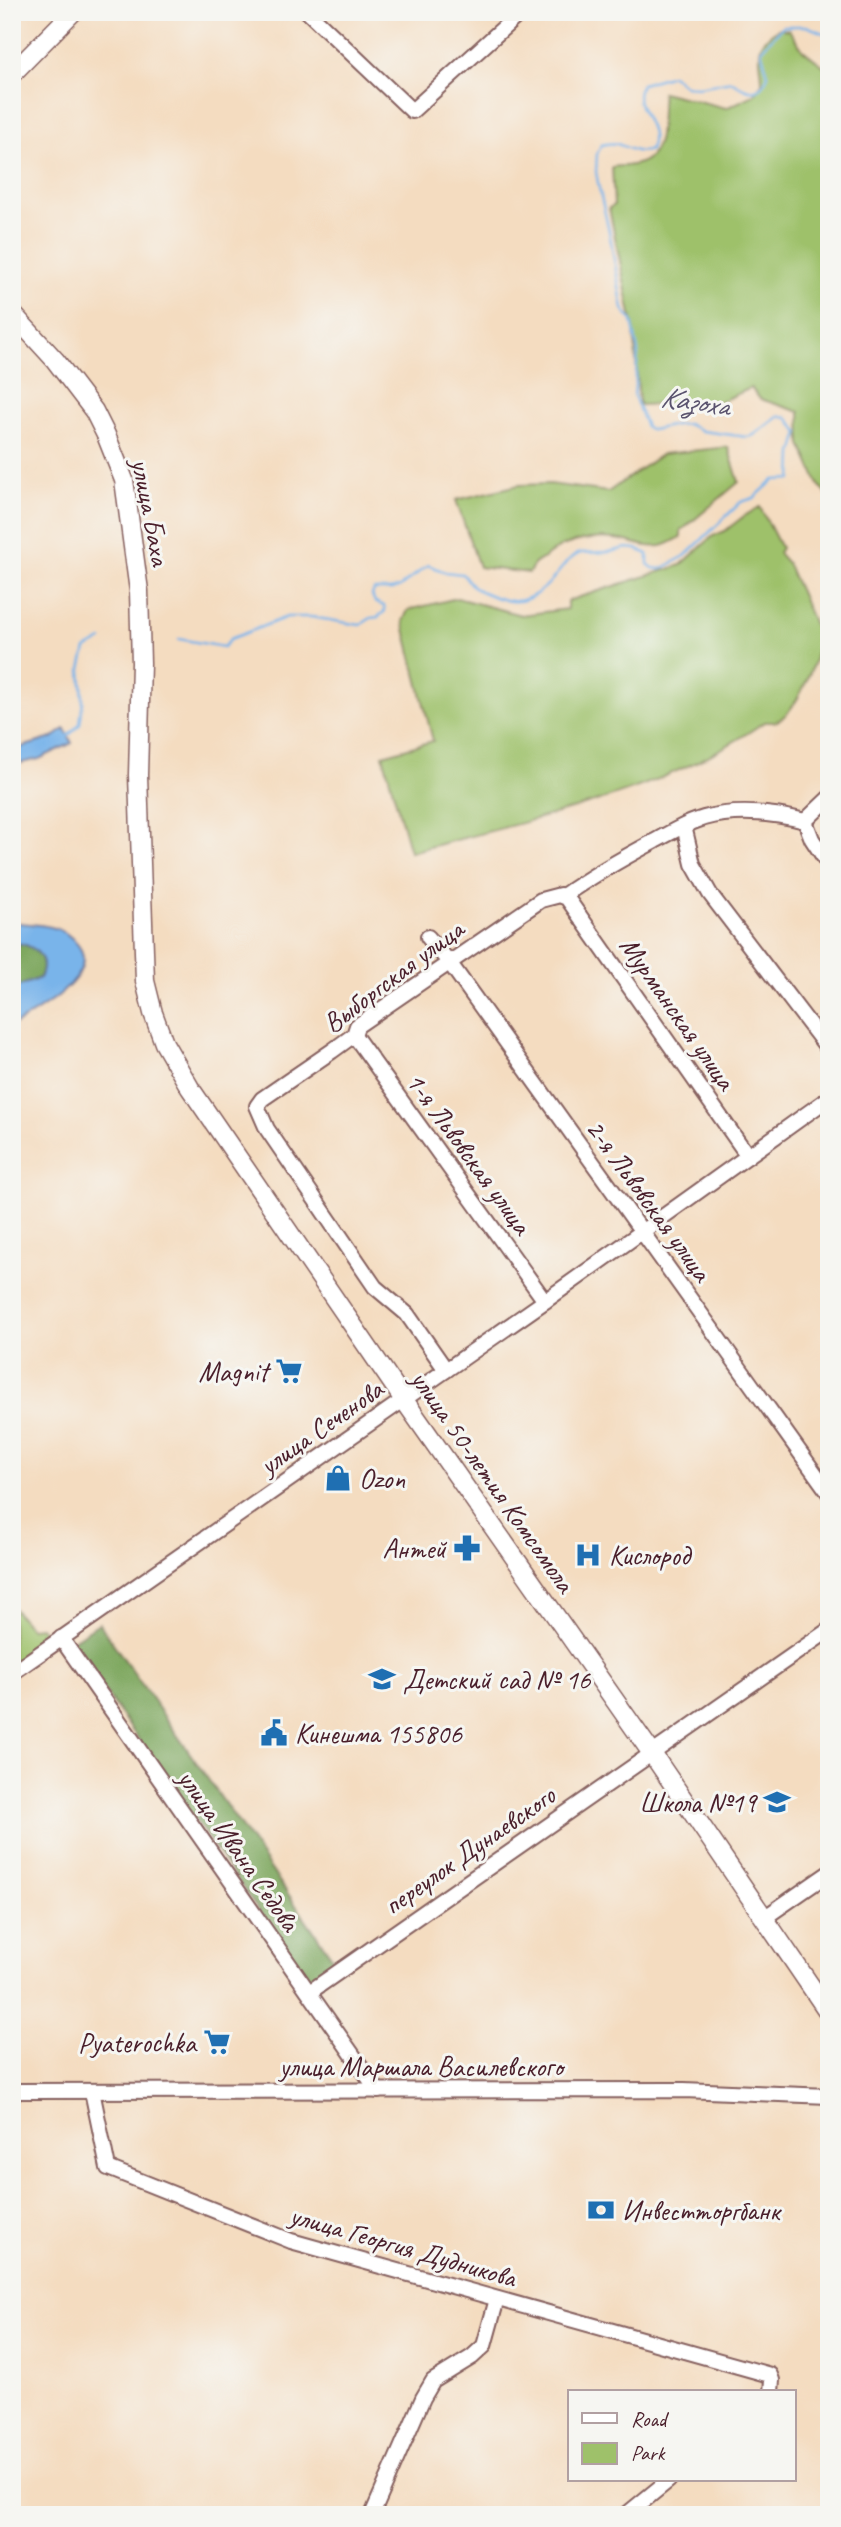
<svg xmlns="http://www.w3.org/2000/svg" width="841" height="2527" font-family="Caveat,sans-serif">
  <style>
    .green { fill: #9ec16a; stroke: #74704a; stroke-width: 2 }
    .forest { fill: #7ea75e; stroke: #646344; stroke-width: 2 }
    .water { fill: #79b4ea; stroke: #626a8a; stroke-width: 2 }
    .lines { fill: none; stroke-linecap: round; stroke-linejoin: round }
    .stream { stroke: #79b4ea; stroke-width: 2.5 }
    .minor-casing { stroke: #86615f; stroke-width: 18 }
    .major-casing { stroke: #86615f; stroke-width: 21 }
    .minor { stroke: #fff; stroke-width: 14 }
    .major { stroke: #fff; stroke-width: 18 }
    .labels { text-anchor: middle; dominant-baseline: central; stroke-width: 6; stroke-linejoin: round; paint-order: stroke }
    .street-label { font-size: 28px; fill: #4a1f2b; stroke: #f6f6f2 }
    .poi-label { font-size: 28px; fill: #4a1f2b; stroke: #f6f6f2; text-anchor: start }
    .water-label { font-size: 30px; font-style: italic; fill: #5a536e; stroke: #f6f6f2 }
  </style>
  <rect width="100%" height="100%" fill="#f6f6f2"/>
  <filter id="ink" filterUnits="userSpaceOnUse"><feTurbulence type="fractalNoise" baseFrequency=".0143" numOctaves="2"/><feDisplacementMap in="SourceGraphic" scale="14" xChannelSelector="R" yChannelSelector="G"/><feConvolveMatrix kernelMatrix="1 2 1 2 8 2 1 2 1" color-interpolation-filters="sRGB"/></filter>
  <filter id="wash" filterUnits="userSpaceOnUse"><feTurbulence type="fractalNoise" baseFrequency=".00686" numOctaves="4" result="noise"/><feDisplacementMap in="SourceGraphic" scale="28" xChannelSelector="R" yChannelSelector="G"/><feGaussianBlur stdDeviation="1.57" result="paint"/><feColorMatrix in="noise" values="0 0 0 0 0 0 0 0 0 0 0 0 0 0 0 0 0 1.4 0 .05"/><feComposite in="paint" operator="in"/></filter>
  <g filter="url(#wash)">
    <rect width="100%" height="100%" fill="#f4dcc0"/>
    <g class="green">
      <path d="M780 28 789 30 803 50 829 70V498L819 485 801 444 800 412 760 399 751 388 719 402 639 405 634 329 609 208 614 205 612 167C621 166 632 166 640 163 666 154 659 114 662 92L726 108 754 95 762 83C762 56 750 45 780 28Z"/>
      <path d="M728 447 739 482 681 531V537C675 540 668 545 661 546 646 548 636 543 622 540 598 536 567 539 548 555 538 563 535 560 529 573L479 567 456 500 519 485 550 484 608 492 662 454Z"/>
      <path d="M760 507 781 548 778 553 787 563C793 577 817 626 818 638 819 659 796 714 775 722 773 722 767 722 764 722 660 796 531 819 410 852L383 755 433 741 403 621 408 610 457 598 521 615 567 609V601L681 565 713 536 725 531 744 516Z"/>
      <path d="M12 1607 30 1628 40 1627 51 1641 12 1667Z"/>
    </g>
    <g class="forest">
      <path d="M12 943C33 943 50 956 40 978L12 989Z"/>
      <path d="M99 1623 339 1967 311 1985 70 1642Z"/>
    </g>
    <g class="water">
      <path d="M65 729 72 743 39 759 12 765V750L52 738Z"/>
      <path d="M12 922C25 924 39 924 51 927 62 929 71 936 78 945 102 976 34 1013 12 1026V989L40 978C50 957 33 943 12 943Z"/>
    </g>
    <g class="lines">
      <g class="stream">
        <path d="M179 639 224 647 230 639 287 617H311L360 625 371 618 378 617 385 611 384 606 375 602 372 595 374 590H391L400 587 428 565 445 572 462 574C467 578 472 587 476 589 504 601 520 610 545 587 557 577 565 559 580 553L609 552 627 548 636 549 648 554V564L653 568 661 569 685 556 741 502 754 498 774 480 792 479 793 453 799 433 787 417 779 416 754 435 747 437 702 431 687 424 675 425 652 430 646 427 634 396 638 352 635 336 632 321 623 309 609 231 599 188 596 172 597 154 601 145C623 138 630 157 650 150 661 122 627 108 642 84L672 75 685 86 699 87 731 81C747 91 759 98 768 75L761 50 783 26H806L829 35"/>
        <path d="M68 736 80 724 83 701 81 669 86 649 102 640"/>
      </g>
    </g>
  </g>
  <g filter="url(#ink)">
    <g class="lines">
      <g class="minor-casing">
        <g id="minor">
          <path d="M308 12 412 111 521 12"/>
          <path d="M805 821 812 839 829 865"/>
          <path d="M805 821 829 798"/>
          <path d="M684 826 693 864 710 894 829 1050"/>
          <path d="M563 896C593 875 623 858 655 841 671 832 687 823 704 818 737 809 773 813 805 821"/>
          <path d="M428 937 449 962 829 1493"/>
          <path d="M354 1035 545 1301"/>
          <path d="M446 1370 407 1314 375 1287 267 1129 257 1106 262 1099 332 1051 354 1035 357 1026 541 900 560 895 567 898 748 1156"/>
          <path d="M61 1638 378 2091"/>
          <path d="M12 1673 545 1301 829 1098"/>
          <path d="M764 1918 829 1873"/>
          <path d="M314 1989 829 1630"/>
          <path d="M12 2091 684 2090 829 2096"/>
          <path d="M92 2091 108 2168 291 2241 770 2375 772 2380 771 2392"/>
          <path d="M372 2515 423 2398 433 2381 472 2357 484 2346 497 2299"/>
          <path d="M626 2515 669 2480"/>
        </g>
      </g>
      <g class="major-casing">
        <g id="major">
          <path d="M12 74 73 12"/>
          <path d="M12 313 55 360 94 411 106 435 124 480 139 591 141 663 138 775 145 981 153 1013 164 1043 190 1088 404 1400 651 1752 829 2013"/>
        </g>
      </g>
      <use href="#minor" class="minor"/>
      <use href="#major" class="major"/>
    </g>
  </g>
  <defs>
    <g id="supermarket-bare" transform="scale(2.1)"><path d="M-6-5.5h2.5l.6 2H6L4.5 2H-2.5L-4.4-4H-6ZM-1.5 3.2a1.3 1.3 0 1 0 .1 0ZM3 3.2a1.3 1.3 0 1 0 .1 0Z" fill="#1f6fb2" stroke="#f6f6f2" stroke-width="2.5" paint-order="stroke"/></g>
    <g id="shop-bare" transform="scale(2.1)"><path d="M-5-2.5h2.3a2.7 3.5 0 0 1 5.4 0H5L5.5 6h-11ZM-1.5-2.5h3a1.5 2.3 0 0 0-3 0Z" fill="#1f6fb2" stroke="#f6f6f2" stroke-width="2.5" paint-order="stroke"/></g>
    <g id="pharmacy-bare" transform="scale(2.1)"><path d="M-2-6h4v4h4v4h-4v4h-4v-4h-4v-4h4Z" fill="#1f6fb2" stroke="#f6f6f2" stroke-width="2.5" paint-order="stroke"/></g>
    <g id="hospital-bare" transform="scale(2.1)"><path d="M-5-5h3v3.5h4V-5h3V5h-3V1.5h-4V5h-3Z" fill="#1f6fb2" stroke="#f6f6f2" stroke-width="2.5" paint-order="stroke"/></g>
    <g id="school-bare" transform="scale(2.1)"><path d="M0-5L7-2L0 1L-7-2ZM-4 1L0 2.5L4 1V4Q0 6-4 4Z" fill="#1f6fb2" stroke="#f6f6f2" stroke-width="2.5" paint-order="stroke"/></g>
    <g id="civic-bare" transform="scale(2.1)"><path d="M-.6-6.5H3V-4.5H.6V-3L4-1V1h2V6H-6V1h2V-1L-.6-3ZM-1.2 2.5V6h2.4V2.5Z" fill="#1f6fb2" stroke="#f6f6f2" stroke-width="2.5" paint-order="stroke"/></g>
    <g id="bank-bare" transform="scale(2.1)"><path d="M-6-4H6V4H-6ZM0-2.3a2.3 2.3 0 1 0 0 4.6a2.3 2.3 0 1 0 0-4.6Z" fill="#1f6fb2" stroke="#f6f6f2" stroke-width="2.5" paint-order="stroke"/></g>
  </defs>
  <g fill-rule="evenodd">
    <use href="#supermarket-bare" x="289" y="1371"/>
    <use href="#shop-bare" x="338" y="1478"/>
    <use href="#pharmacy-bare" x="467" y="1548"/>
    <use href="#hospital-bare" x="588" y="1555"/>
    <use href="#school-bare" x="382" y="1679"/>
    <use href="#civic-bare" x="274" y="1733"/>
    <use href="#school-bare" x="777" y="1802"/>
    <use href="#supermarket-bare" x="217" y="2042"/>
    <use href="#bank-bare" x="601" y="2210"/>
  </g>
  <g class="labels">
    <g class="street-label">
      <text transform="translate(151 512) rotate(79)">улица Баха</text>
      <text transform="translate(393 976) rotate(-37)">Выборгская улица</text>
      <text transform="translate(678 1013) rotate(55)">Мурманская улица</text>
      <text transform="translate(469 1153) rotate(54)">1-я Львовская улица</text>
      <text transform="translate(649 1200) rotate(54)">2-я Львовская улица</text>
      <text transform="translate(321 1427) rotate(-35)">улица Сеченова</text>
      <text transform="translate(493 1481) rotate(55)">улица 50-летия Комсомола</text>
      <text transform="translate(239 1850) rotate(55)">улица Ивана Седова</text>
      <text transform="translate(469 1850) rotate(-35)">переулок Дунаевского</text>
      <text x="421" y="2066">улица Маршала Василевского</text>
      <text transform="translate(403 2246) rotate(16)">улица Георгия Дудникова</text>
    </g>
    <g class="poi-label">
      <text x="268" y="1371" text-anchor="end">Magnit</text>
      <text x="359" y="1478">Ozon</text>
      <text x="446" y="1548" text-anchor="end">Антей</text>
      <text x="609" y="1555">Кислород</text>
      <text x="403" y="1679">Детский сад № 16</text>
      <text x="295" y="1733">Кинешма 155806</text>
      <text x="756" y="1802" text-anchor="end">Школа №19</text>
      <text x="196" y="2042" text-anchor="end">Pyaterochka</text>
      <text x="622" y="2210">Инвестторгбанк</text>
    </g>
    <g class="water-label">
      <text transform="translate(695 401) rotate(8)">Казоха</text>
    </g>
  </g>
  <rect width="841" height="2527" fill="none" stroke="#f6f6f2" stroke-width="42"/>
  <rect x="568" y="2390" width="228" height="91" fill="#f6f6f2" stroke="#b1a0a2" stroke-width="2"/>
  <rect x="582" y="2413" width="35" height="10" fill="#ffffff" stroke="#b1a0a2" stroke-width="2"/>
  <text x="631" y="2426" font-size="21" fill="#4a1f2b">Road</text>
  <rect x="582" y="2443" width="35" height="21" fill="#9ec16a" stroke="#b1a0a2" stroke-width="2"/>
  <text x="631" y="2460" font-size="21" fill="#4a1f2b">Park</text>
</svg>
